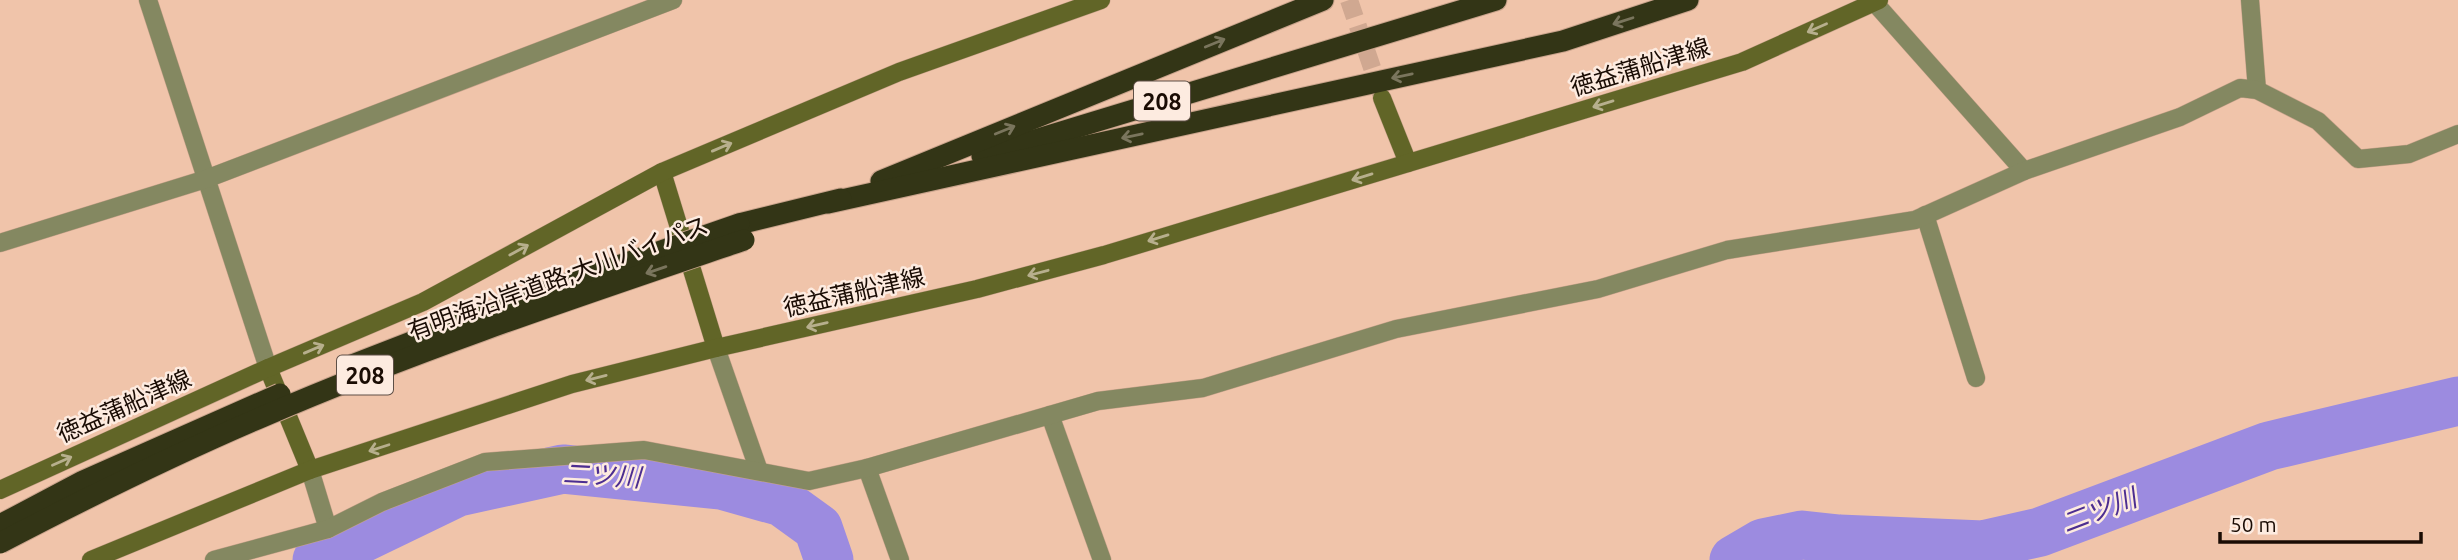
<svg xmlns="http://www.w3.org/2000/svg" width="2458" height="560" font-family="Ubuntu,'Noto Sans JP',sans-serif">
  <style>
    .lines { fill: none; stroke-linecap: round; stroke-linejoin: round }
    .river { stroke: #9c8be0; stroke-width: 49 }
    .secondary-tunnel { stroke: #d0a891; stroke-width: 18; stroke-dasharray: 18 9; stroke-linecap: butt }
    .minor-casing { stroke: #c9a38c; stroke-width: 19 }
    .secondary-casing { stroke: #c9a38c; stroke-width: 19 }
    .motorway-casing { stroke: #c9a38c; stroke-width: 23 }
    .minor { stroke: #848861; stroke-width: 18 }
    .secondary { stroke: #616527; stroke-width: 18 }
    .motorway { stroke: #333516; stroke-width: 21 }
    .motorway-bridge-casing { stroke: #c9a38c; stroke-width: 23; stroke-linecap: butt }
    .motorway-bridge { stroke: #333516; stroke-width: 21 }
    .oneway { stroke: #7a755d }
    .oneway2 { stroke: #b7af8d }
    .labels { text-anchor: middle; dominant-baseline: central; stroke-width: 5; stroke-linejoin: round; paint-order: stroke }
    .shield { fill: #fdebe0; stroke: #5e4f46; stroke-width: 2 }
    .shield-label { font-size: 23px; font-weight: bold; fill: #1a0c04 }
    .street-label { font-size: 24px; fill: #1a0c04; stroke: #fdebe0 }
    .water-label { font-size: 26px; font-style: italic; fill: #4c2d90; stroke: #fdebe0 }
  </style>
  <rect width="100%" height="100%" fill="#f0c4aa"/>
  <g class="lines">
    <g class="river">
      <path d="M317 560 458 492 563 469 721 485 782 502 818 528 829 560"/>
      <path d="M1734 560 1763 543 1802 535 1839 539 1983 545 2040 532 2269 446 2458 401"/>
    </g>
    <path class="secondary-tunnel" d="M1349 0 1381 94"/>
    <g class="minor-casing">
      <g id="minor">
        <path d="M148 0 268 368"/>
        <path d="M2250 0 2257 90"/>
        <path d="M1874 2 2024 171"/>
        <path d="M1925 215 1976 378"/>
        <path d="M0 243 206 179 673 0"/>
        <path d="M716 348 759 471"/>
        <path d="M1050 415 1102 560"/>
        <path d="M867 468 900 560"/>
        <path d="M310 470 328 529"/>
        <path d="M214 560 328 529 382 502 485 462 644 450 809 481 867 468 1098 401 1203 388 1396 329 1598 289 1727 250 1915 220 2024 171 2180 117 2240 88 2257 90 2318 121 2358 159 2409 154 2458 134"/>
      </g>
    </g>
    <g class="secondary-casing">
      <g id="secondary">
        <path d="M1382 98 1408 163"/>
        <path d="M662 172 716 348"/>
        <path d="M268 368 310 470"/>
        <path d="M0 490 268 368 423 302 662 172 899 72 1101 0"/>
        <path d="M91 560 310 470 572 384 716 348 977 289 1104 255 1742 62 1879 0"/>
      </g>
    </g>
    <g class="motorway-casing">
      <g id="motorway">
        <path d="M982 156 1496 0"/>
        <path d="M881 181 1323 0"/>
        <path d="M828 203 1563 41 1688 0"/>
        <path d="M739 224 841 199"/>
      </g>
    </g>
    <use href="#minor" class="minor"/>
    <use href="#secondary" class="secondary"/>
    <use href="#motorway" class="motorway"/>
    <g class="motorway-bridge-casing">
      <g id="motorway-bridge">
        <path d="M352 365 517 301 739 224"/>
        <path d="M0 525 83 481 280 394"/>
        <path d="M0 543C86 498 173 455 262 417 419 349 582 295 744 240"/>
      </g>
    </g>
    <use href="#motorway-bridge" class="motorway-bridge"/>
  </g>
  <defs><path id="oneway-shaft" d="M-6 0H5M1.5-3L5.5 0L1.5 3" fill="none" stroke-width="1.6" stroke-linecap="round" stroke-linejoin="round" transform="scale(1.75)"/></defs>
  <g class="oneway">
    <use href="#oneway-shaft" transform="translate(1623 21) rotate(162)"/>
    <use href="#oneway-shaft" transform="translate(1215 43) rotate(-22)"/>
    <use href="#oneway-shaft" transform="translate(1402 76) rotate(168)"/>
    <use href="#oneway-shaft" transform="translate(1005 130) rotate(-22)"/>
    <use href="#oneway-shaft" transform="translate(1132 136) rotate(168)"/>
    <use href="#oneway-shaft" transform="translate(656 270) rotate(161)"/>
  </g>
  <g class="oneway2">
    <use href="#oneway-shaft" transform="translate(1817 28) rotate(156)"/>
    <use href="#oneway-shaft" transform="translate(1603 104) rotate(163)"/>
    <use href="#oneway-shaft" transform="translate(722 147) rotate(-23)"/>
    <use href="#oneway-shaft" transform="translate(1362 177) rotate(163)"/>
    <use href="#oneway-shaft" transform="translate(1158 238) rotate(163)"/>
    <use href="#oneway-shaft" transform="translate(519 250) rotate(-29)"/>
    <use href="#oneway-shaft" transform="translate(1038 273) rotate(165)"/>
    <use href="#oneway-shaft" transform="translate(817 325) rotate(167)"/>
    <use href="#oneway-shaft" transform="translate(314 349) rotate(-23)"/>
    <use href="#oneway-shaft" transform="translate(596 378) rotate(166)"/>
    <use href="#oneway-shaft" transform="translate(379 448) rotate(162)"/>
    <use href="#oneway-shaft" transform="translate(62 461) rotate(-24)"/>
  </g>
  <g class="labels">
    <g class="shield">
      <rect x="1134" y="81.5" width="56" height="39" rx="5"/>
      <rect x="337" y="355.5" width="56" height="39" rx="5"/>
    </g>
    <g class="shield-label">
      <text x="1162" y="101">208</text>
      <text x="365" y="375">208</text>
    </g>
    <g class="street-label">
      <text transform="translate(1640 67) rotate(-17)">徳益蒲船津線</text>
      <text transform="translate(558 278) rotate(-20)">有明海沿岸道路;大川バイパス</text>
      <text transform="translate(854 292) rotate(-13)">徳益蒲船津線</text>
      <text transform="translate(124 406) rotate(-24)">徳益蒲船津線</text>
    </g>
    <g class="water-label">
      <text transform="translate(602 475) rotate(3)">二ツ川</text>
      <text transform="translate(2099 510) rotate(-21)">二ツ川</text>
    </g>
  </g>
  <path d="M2220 532v10h201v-10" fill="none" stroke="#1a0c04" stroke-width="3.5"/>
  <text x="2230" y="532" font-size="21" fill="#1a0c04" stroke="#fdebe0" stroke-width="5" paint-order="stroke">50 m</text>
</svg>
